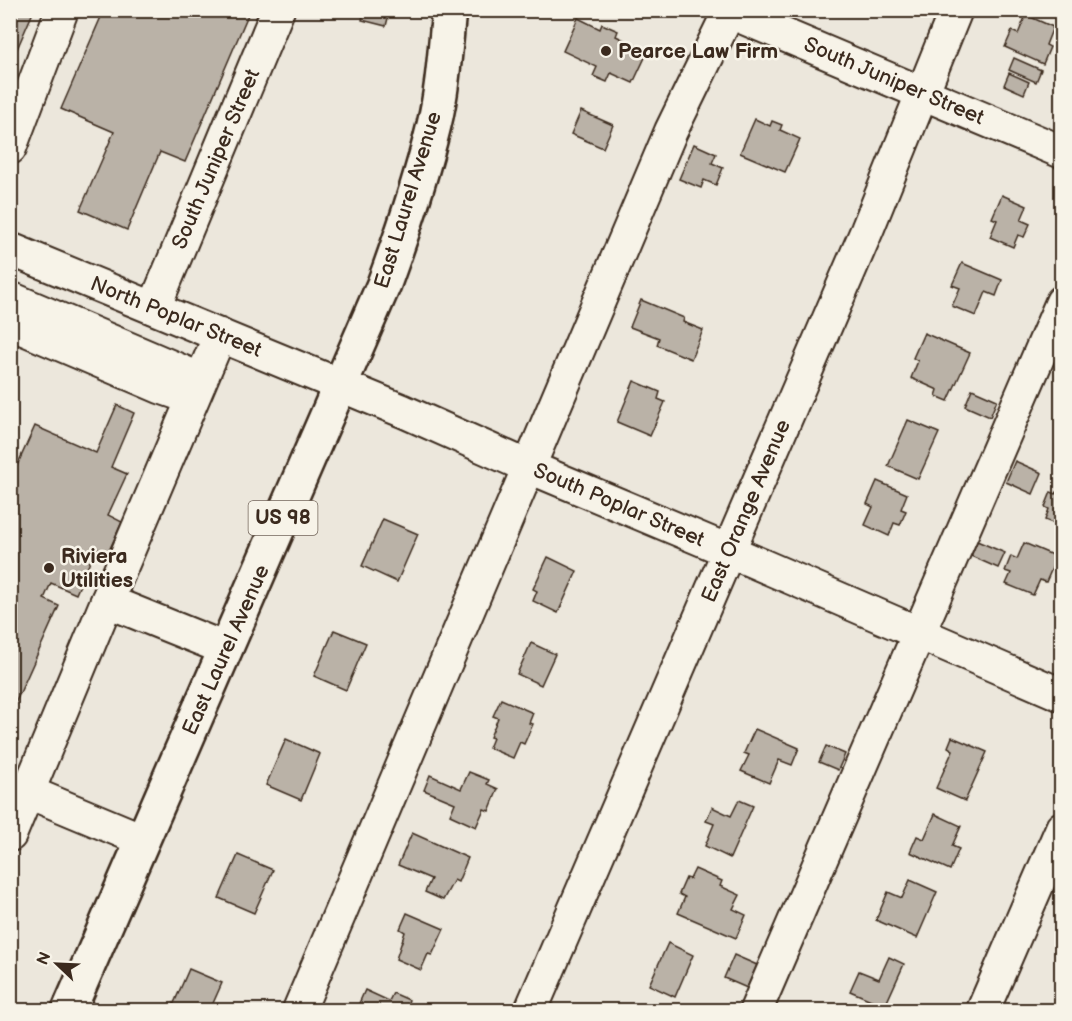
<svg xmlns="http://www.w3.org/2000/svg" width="1072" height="1021" font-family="'Balsamiq Sans',sans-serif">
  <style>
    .building { fill: #bab2a7; stroke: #3b2a1e; stroke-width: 1.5 }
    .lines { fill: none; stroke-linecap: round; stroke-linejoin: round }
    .minor-casing { stroke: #3b2a1e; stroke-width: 36 }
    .major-casing { stroke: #3b2a1e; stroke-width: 38 }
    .minor { stroke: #f7f3e8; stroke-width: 32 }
    .major { stroke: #f7f3e8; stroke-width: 33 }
    .poi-dot { fill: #3b2a1e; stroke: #f7f3e8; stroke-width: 2 }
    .labels { text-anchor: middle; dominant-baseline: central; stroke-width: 5; stroke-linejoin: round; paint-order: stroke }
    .shield { fill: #f7f3e8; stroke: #73665b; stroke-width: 1.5 }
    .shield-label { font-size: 20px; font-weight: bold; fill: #3b2a1e }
    .poi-label { font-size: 21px; font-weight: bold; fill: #3b2a1e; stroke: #f7f3e8; text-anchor: start }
    .street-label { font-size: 21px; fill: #3b2a1e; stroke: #f7f3e8 }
  </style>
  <rect width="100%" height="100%" fill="#ece7dc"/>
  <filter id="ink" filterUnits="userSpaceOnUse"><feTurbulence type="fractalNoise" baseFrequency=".0167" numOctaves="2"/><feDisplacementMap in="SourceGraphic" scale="12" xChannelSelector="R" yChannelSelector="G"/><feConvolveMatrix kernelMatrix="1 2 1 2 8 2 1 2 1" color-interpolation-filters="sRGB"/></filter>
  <g filter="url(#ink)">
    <g class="building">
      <path d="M10 10H34L10 65Z"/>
      <path d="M104 10H250L185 162 160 152 127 230 80 210 114 132 61 109Z"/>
      <path d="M364 10H390L386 26 362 20Z"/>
      <path d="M1026 15 1053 27 1046 45 1050 47 1043 64 1005 47 1012 31 1018 34Z"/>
      <path d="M578 18 600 29 602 24 618 31 616 36 648 51 633 83 611 73 607 82 593 76 597 67 563 51Z"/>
      <path d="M1014 58 1041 70 1036 82 1009 70Z"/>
      <path d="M1009 73 1029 82 1024 94 1004 85Z"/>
      <path d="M581 111 613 125 603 148 571 134Z"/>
      <path d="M755 119 770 126 772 121 782 125 780 130 800 139 785 172 740 153Z"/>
      <path d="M694 144 716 154 712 163 723 168 716 185 704 180 701 188 679 179Z"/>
      <path d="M1002 195 1027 206 1021 220 1030 224 1024 237 1018 235 1013 247 990 237 997 220 992 218Z"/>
      <path d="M962 263 1002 280 996 296 986 292 976 316 952 306 960 288 952 285Z"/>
      <path d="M641 300 684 318 683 322 703 330 691 359 657 345 659 338 630 327Z"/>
      <path d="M924 333 970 353 948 401 936 396 938 390 911 378 918 361 913 358Z"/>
      <path d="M634 381 660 392 658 399 665 402 650 436 617 422Z"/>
      <path d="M972 389 997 400 990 417 965 406Z"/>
      <path d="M117 405 134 413 111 467 127 474 108 515 122 522 108 553 96 548 76 594 51 583 44 599 59 606 10 715V481L35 426 96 453Z"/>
      <path d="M908 420 939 433 918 479 888 466Z"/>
      <path d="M1015 461 1042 473 1033 494 1006 482Z"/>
      <path d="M877 481 907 494 901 509 906 511 900 525 894 523 889 536 865 525 873 507 867 504Z"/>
      <path d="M1062 482V527L1045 520 1049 509 1045 507 1051 492 1056 494Z"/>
      <path d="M383 519 418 534 397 582 362 566Z"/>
      <path d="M977 541 1005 553 998 568 971 556Z"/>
      <path d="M1024 543 1057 557 1046 582 1040 580 1033 595 1006 584 1011 573 1005 571 1011 556 1017 559Z"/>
      <path d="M548 557 577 571 558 613 533 601 537 591 533 589Z"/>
      <path d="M334 630 366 643 346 690 314 676Z"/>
      <path d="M531 643 555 654 541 685 517 674Z"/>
      <path d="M501 699 533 713 529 723 533 724 524 744 520 742 513 758 489 748 493 738 490 737 498 718 493 716Z"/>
      <path d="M755 729 799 748 792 765 779 760 769 783 741 771 749 755 744 753Z"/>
      <path d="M952 737 987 752 965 801 936 788 953 750 948 747Z"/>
      <path d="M286 739 320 754 301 800 266 785Z"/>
      <path d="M826 746 845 754 838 770 819 762Z"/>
      <path d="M469 772 489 780 487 784 498 789 489 811 484 809 476 827 450 815 455 803 424 790 430 775 461 789Z"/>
      <path d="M739 800 753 806 730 858 705 846 714 824 706 821 712 807 731 816Z"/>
      <path d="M935 814 961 826 952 846 959 849 950 870 910 852 917 836 924 839Z"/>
      <path d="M412 833 468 858 458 882 454 880 443 900 425 892 431 879 398 865Z"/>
      <path d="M238 855 273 870 254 913 219 898Z"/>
      <path d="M695 869 722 881 720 886 740 895 733 909 746 915 736 938 678 913 685 897 679 894 686 878 690 879Z"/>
      <path d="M910 880 937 892 917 938 876 920 888 892 902 898Z"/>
      <path d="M407 913 444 929 432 955 428 954 421 970 396 959 405 932 400 929Z"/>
      <path d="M668 943 693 955 675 997 649 985Z"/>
      <path d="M734 955 757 965 747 988 724 978Z"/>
      <path d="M889 957 904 964 885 1006 850 991 859 971 879 979Z"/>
      <path d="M189 969 222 983 210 1010H171Z"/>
      <path d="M365 990 389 1001 393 993 409 1000 406 1008 411 1010H356Z"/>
    </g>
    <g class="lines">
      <g class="minor-casing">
        <g id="minor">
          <path d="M725 10 1062 152"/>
          <path d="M10 148 62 10"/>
          <path d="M10 249 403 411 529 467 729 551 1062 695"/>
          <path d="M10 298 200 379"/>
          <path d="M154 308 278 10"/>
          <path d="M10 323 160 387 192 398"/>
          <path d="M220 335 107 601 226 649"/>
          <path d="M28 792 143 840"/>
          <path d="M10 835 107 601"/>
          <path d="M299 1010 671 131 729 12"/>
          <path d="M531 1010 867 230 956 10"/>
          <path d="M756 1010 1062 302"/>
          <path d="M983 1010 1062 828"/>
        </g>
      </g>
      <g class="major-casing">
        <path id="major" d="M69 1010 384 284C403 232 421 179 434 125 443 88 445 49 449 10"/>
      </g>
      <use href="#minor" class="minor"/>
      <use href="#major" class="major"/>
    </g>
  </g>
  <g class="poi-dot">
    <circle cx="606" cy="51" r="6"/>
    <circle cx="49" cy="568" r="6"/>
  </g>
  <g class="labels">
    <rect class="shield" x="248.5" y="501" width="69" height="34" rx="4.5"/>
    <g class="shield-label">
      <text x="283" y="518">US 98</text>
    </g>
    <g class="poi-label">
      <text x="618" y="51">Pearce Law Firm</text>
      <text x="61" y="556">Riviera<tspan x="61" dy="24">Utilities</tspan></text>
    </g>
    <g class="street-label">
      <text transform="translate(894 81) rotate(23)">South Juniper Street</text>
      <text transform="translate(216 159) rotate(-67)">South Juniper Street</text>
      <text transform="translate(408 200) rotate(-73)">East Laurel Avenue</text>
      <text transform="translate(176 317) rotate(22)">North Poplar Street</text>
      <text transform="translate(619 505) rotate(23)">South Poplar Street</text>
      <text transform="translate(746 511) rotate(-67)">East Orange Avenue</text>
      <text transform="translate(226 650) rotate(-66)">East Laurel Avenue</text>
    </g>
  </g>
  <rect width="1072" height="1021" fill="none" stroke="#f7f3e8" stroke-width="36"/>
  <rect x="18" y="18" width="1036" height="985" fill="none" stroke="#3b2a1e" stroke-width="2" filter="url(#ink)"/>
  <g transform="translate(57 964) rotate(293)" stroke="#f7f3e8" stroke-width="4.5" paint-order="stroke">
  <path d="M0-4.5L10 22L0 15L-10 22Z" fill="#3b2a1e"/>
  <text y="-9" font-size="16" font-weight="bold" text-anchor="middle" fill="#3b2a1e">N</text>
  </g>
</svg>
